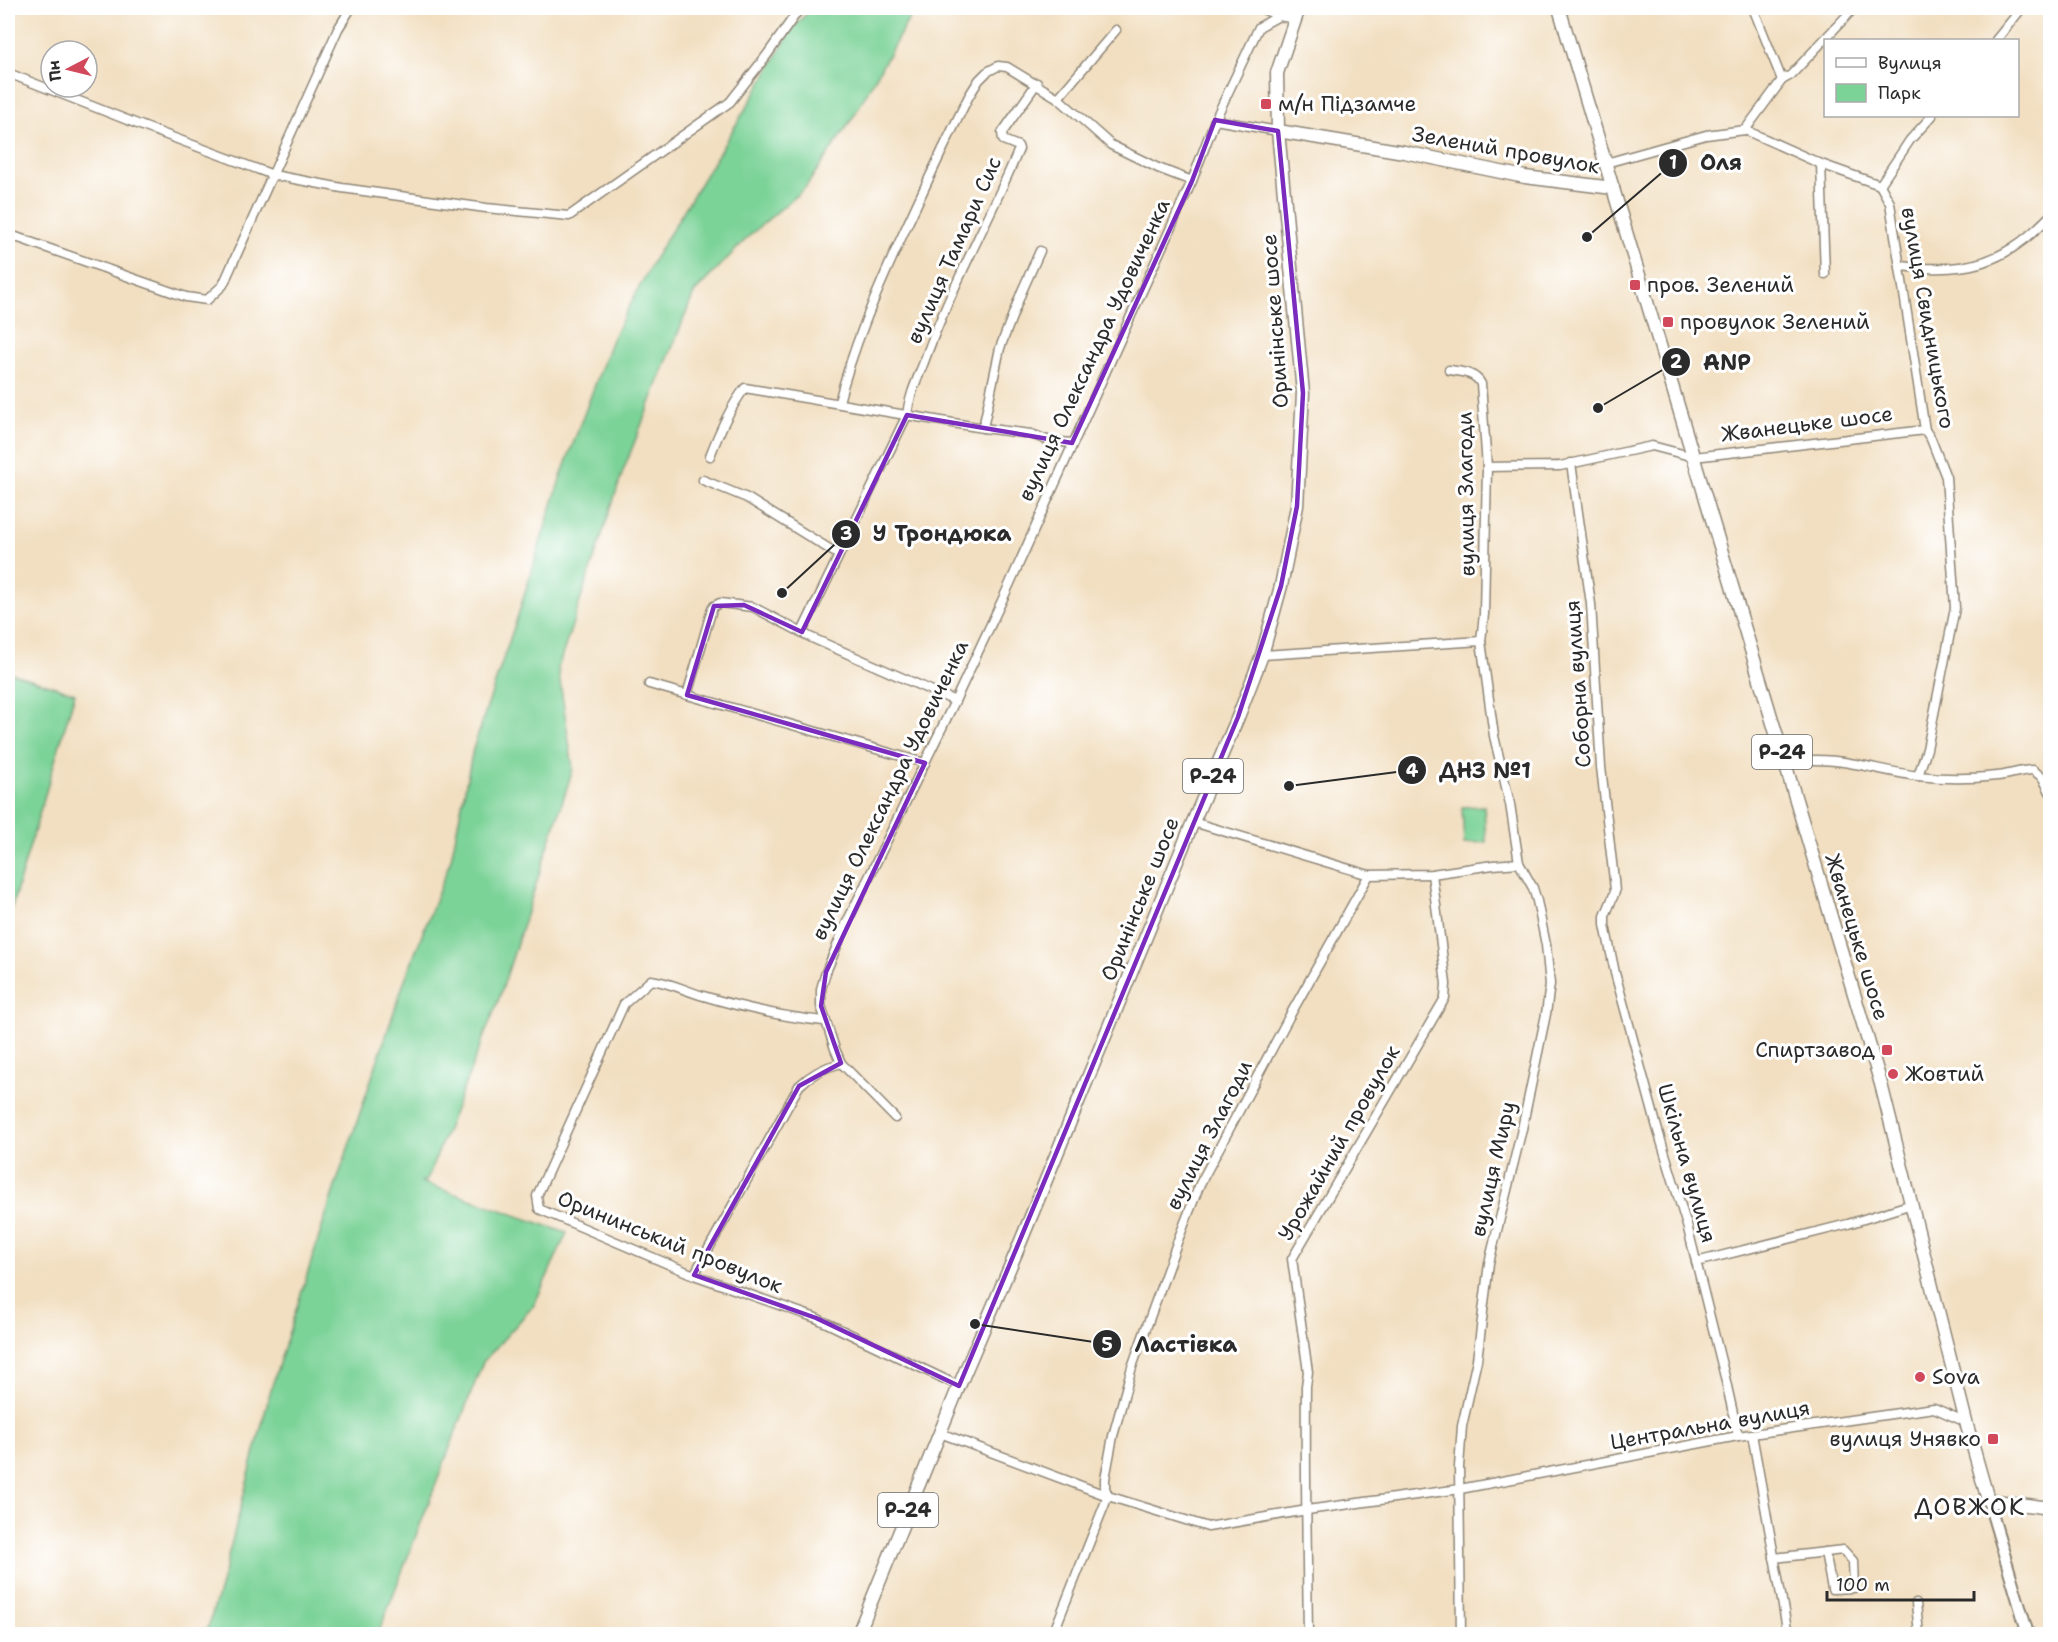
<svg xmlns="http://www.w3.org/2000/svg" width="2058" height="1642" font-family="'Shantell Sans',sans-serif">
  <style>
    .green { fill: #7cd398; stroke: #547f62; stroke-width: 1.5 }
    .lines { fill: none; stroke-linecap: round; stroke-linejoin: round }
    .minor-casing { stroke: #8e8576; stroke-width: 11 }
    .tertiary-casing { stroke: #8e8576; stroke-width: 14 }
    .primary-casing { stroke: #8e8576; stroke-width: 15 }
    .minor { stroke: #fff; stroke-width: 8 }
    .tertiary { stroke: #fff; stroke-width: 10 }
    .primary { stroke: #fff; stroke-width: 12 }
    .marked { fill: none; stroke: #7b2cbf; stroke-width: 4.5; stroke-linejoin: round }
    .poi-dot { fill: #d1495b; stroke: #fff; stroke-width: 2 }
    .labels { text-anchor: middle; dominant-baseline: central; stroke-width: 6; stroke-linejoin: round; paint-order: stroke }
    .shield { fill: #fff; stroke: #6b6b6b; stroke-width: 1.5 }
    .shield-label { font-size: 20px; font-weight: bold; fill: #2b2b2b }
    .poi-label { font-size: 21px; fill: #2b2b2b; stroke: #fff; text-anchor: start }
    .street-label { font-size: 21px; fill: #2b2b2b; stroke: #fff }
    .quarter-label { font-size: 24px; letter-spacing: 1.5px; fill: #2b2b2b; stroke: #fff }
    .leader { fill: none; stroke: #2b2b2b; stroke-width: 2 }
    .callout-dot { fill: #2b2b2b; stroke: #fff; stroke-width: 2 }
    .mark-label { font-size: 18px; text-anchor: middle; font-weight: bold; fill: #fff }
    .callout-label { font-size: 22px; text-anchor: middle; font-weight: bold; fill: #2b2b2b; stroke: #fff; stroke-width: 6; stroke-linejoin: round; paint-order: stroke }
  </style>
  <rect width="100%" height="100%" fill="#fff"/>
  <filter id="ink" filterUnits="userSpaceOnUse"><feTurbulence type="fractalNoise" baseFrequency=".0167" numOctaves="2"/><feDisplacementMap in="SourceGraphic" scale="12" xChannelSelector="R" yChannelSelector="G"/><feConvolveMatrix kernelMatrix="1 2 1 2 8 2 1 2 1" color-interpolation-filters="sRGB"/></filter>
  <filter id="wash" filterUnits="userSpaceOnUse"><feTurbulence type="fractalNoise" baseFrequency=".008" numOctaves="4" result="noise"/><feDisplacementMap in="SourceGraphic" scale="24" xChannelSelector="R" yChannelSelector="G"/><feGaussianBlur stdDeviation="1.35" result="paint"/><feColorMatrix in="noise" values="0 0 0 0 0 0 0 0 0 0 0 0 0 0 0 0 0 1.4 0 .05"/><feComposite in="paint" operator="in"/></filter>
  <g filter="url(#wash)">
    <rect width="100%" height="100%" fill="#f2dfc1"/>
    <g class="green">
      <path d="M812 8H915L852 119 805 188 750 235 694 293 623 471 558 668 573 769 500 996 427 1180 421 1182 567 1233 534 1305 483 1362 378 1634H206L220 1588 271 1389 330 1202 404 982 451 859 473 749 519 612 560 479 612 339 653 261 756 92 792 29Z"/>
      <path d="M8 672 75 693 8 920Z"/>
      <path d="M1484 806 1486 842 1464 844 1462 807Z"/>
    </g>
  </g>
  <g filter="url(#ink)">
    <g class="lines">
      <g class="minor-casing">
        <g id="minor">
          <path d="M1260 8 1279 16"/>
          <path d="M1753 8 1782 80"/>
          <path d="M1996 40 2022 8"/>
          <path d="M8 73 145 127 273 175 342 188 486 208 569 216 730 102 767 55 800 8"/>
          <path d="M1058 98 1116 30"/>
          <path d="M1215 120 1278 131"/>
          <path d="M1745 130 1782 80 1791 75 1854 8"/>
          <path d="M1606 163 1706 135 1745 130 1821 164 1880 185"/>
          <path d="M1821 164 1825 274"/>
          <path d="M1880 185 1890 203 1925 430 1931 439 1946 477 1955 608 1927 749 1918 776"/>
          <path d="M1880 185 1910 140 1932 116"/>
          <path d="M8 238 16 237 186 297 207 300 223 285 338 29 351 8"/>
          <path d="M1901 266C1943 271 1983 270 2018 244 2030 236 2040 226 2050 216"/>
          <path d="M1449 370C1461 372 1475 372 1481 384L1487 467 1484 614 1481 641 1494 736 1510 804 1519 863 1533 888 1537 901 1546 945 1550 984 1546 1014 1522 1129 1489 1263 1477 1360 1462 1426 1459 1467 1461 1634"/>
          <path d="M839 402C853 347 875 296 898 245 921 195 944 145 969 96L979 80 987 72 998 66 1007 67 1058 98 1111 145 1158 168 1192 181"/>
          <path d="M983 428 1000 348 1022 291 1040 251"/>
          <path d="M710 456C719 432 729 409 745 388L983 428 1031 434 1050 441 1072 443"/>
          <path d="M1571 463 1591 604 1601 767 1614 880 1615 892 1605 916V925L1615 973 1658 1131 1688 1229 1725 1377 1738 1436"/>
          <path d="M1487 467 1560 466 1652 446 1694 457 1925 430"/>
          <path d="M703 480 747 498 839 555"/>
          <path d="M802 632 907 415C909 396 917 380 924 362 950 289 989 221 1019 149L1018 146 1003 140 1002 133 1037 83"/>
          <path d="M1262 655 1481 641"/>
          <path d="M649 684 925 763"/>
          <path d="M687 695 712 609 714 606 720 603 753 607 812 638 955 701"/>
          <path d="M1785 763C1832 753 1873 770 1918 776 1944 779 1971 779 1997 776 2009 775 2021 770 2033 770L2043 778 2050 792"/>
          <path d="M1193 822 1369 875 1432 874 1493 865 1519 863"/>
          <path d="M824 1021C783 1017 740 1007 700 995 684 990 668 982 651 980L624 1004 537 1196 539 1209 694 1275 816 1318 959 1386"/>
          <path d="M895 1118 841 1063 835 1049 821 1006V989L826 972 847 922 955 701 1006 592 1192 181 1215 120 1259 27 1279 16 1295 19"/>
          <path d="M1696 1262 1848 1224 1912 1204"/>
          <path d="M694 1275 799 1086C811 1074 825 1067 841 1063"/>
          <path d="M940 1433 1108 1496 1208 1527 1307 1510 1460 1489 1738 1436 1934 1408 1966 1422"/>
          <path d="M1752 1434 1788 1634"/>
          <path d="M1774 1558 1843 1550 1853 1561 1854 1588 1832 1589 1825 1552"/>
          <path d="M1916 1603 1919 1634"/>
          <path d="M1053 1634 1108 1496 1105 1488V1479L1113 1436 1132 1367 1178 1240 1200 1184 1289 1017 1369 875"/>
          <path d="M1308 1634C1307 1551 1305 1469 1306 1386L1308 1372 1292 1259 1445 998 1446 984 1432 874"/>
        </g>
      </g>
      <g class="tertiary-casing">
        <path id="tertiary" d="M1988 1500 2028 1634"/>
      </g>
      <g class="primary-casing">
        <g id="primary">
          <path d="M1559 8 1881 1084 1966 1422 1988 1500 2050 1508"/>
          <path d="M1278 131 1404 152 1525 177 1613 188"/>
          <path d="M858 1634 959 1386 1016 1253 1193 822 1238 717 1262 655 1281 586 1297 506 1303 393 1278 131 1277 73 1299 8"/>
        </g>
      </g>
      <use href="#minor" class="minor"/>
      <use href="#tertiary" class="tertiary"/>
      <use href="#primary" class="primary"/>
    </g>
  </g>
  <path class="marked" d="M1215 120 1278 131 1303 393 1297 506 1281 586 1238 717 959 1386 816 1318 694 1275 799 1086 841 1063 821 1006 826 972 925 763 687 695 714 606 744 605 802 632 907 415 1072 443 1192 181Z"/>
  <g class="poi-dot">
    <rect x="1260" y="98" width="12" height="12" rx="3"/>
    <rect x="1629" y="279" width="12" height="12" rx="3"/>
    <rect x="1662" y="316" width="12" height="12" rx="3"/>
    <rect x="1881" y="1044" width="12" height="12" rx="3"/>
    <circle cx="1893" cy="1074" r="6"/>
    <circle cx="1920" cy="1377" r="6"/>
    <rect x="1987" y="1433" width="12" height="12" rx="3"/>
  </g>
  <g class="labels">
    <g class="shield">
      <rect x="1752" y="735" width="60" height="34" rx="4.5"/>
      <rect x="1183" y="759" width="60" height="34" rx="4.5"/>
      <rect x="878" y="1493" width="60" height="34" rx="4.5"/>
    </g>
    <g class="shield-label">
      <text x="1782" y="752">Р-24</text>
      <text x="1213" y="776">Р-24</text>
      <text x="908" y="1510">Р-24</text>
    </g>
    <g class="poi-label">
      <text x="1278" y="104">м/н Підзамче</text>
      <text x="1647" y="285">пров. Зелений</text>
      <text x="1680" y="322">провулок Зелений</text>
      <text x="1875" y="1050" text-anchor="end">Спиртзавод</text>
      <text x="1905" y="1074">Жовтий</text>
      <text x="1932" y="1377">Sova</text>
      <text x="1981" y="1439" text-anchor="end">вулиця Унявко</text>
    </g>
    <g class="street-label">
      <text transform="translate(1506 150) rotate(10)">Зелений провулок</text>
      <text transform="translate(954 250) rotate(-66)">вулиця Тамари Сис</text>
      <text transform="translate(1928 318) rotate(80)">вулиця Свидницького</text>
      <text transform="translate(1275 321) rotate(-94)">Оринінське шосе</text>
      <text transform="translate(1094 350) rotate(-65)">вулиця Олександра Удовиченка</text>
      <text transform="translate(1807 424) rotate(-7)">Жванецьке шосе</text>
      <text transform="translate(1466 494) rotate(-91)">вулиця Злагоди</text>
      <text transform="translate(1578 684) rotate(-94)">Соборна вулиця</text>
      <text transform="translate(890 790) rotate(-64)">вулиця Олександра Удовиченка</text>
      <text transform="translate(1140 899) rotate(-68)">Оринінське шосе</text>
      <text transform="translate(1857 937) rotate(73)">Жванецьке шосе</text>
      <text transform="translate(1209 1135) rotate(-63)">вулиця Злагоди</text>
      <text transform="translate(1339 1143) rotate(-60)">Урожайний провулок</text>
      <text transform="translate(1687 1163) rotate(74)">Шкільна вулиця</text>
      <text transform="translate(1493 1169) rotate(-77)">вулиця Миру</text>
      <text transform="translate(670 1242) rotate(22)">Орининський провулок</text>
      <text transform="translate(1710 1425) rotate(-10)">Центральна вулиця</text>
    </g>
    <g class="quarter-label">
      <text x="1970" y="1507">ДОВЖОК</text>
    </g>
  </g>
  <path class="leader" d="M1587 237L1673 163M1598 408L1676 362M782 593L846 534M1289 786L1412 770M975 1324L1107 1344"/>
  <g class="callout-dot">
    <circle cx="1587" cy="237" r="6"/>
    <circle cx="1598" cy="408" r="6"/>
    <circle cx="782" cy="593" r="6"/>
    <circle cx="1289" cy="786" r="6"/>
    <circle cx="975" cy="1324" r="6"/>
    <circle cx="1673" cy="163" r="15"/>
    <circle cx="1676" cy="362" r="15"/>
    <circle cx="846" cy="534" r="15"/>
    <circle cx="1412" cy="770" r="15"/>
    <circle cx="1107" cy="1344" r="15"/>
  </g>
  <g class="mark-label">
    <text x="1673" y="169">1</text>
    <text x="1676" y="368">2</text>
    <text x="846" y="540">3</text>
    <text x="1412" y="777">4</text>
    <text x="1107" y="1351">5</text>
  </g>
  <g class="callout-label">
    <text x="1721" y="170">Оля</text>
    <text x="1727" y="370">ANP</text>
    <text x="942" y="541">У Трондюка</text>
    <text x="1485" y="778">ДНЗ №1</text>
    <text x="1186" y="1352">Ластівка</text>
  </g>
  <rect width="2058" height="1642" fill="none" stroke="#fff" stroke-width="30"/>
  <rect x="1824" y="39" width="195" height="78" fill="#ffffff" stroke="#aaaaaa" stroke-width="1.5"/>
  <rect x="1836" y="58" width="30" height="9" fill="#ffffff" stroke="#aaaaaa" stroke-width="1.5"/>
  <text x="1878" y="69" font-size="18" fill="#2b2b2b">Вулиця</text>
  <rect x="1836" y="84" width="30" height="18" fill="#7cd398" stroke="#aaaaaa" stroke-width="1.5"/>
  <text x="1878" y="99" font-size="18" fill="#2b2b2b">Парк</text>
  <g transform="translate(69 69) rotate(263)"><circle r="28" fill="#ffffff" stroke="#aaaaaa" stroke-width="1.5"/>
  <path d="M0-4.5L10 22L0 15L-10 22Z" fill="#d1495b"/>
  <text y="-9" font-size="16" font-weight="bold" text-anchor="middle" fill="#2b2b2b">Пн</text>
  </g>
  <path d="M1827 1591v9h147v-9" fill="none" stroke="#2b2b2b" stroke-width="3"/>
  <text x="1836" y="1591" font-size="18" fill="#2b2b2b" stroke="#ffffff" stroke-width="4.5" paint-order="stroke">100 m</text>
</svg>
